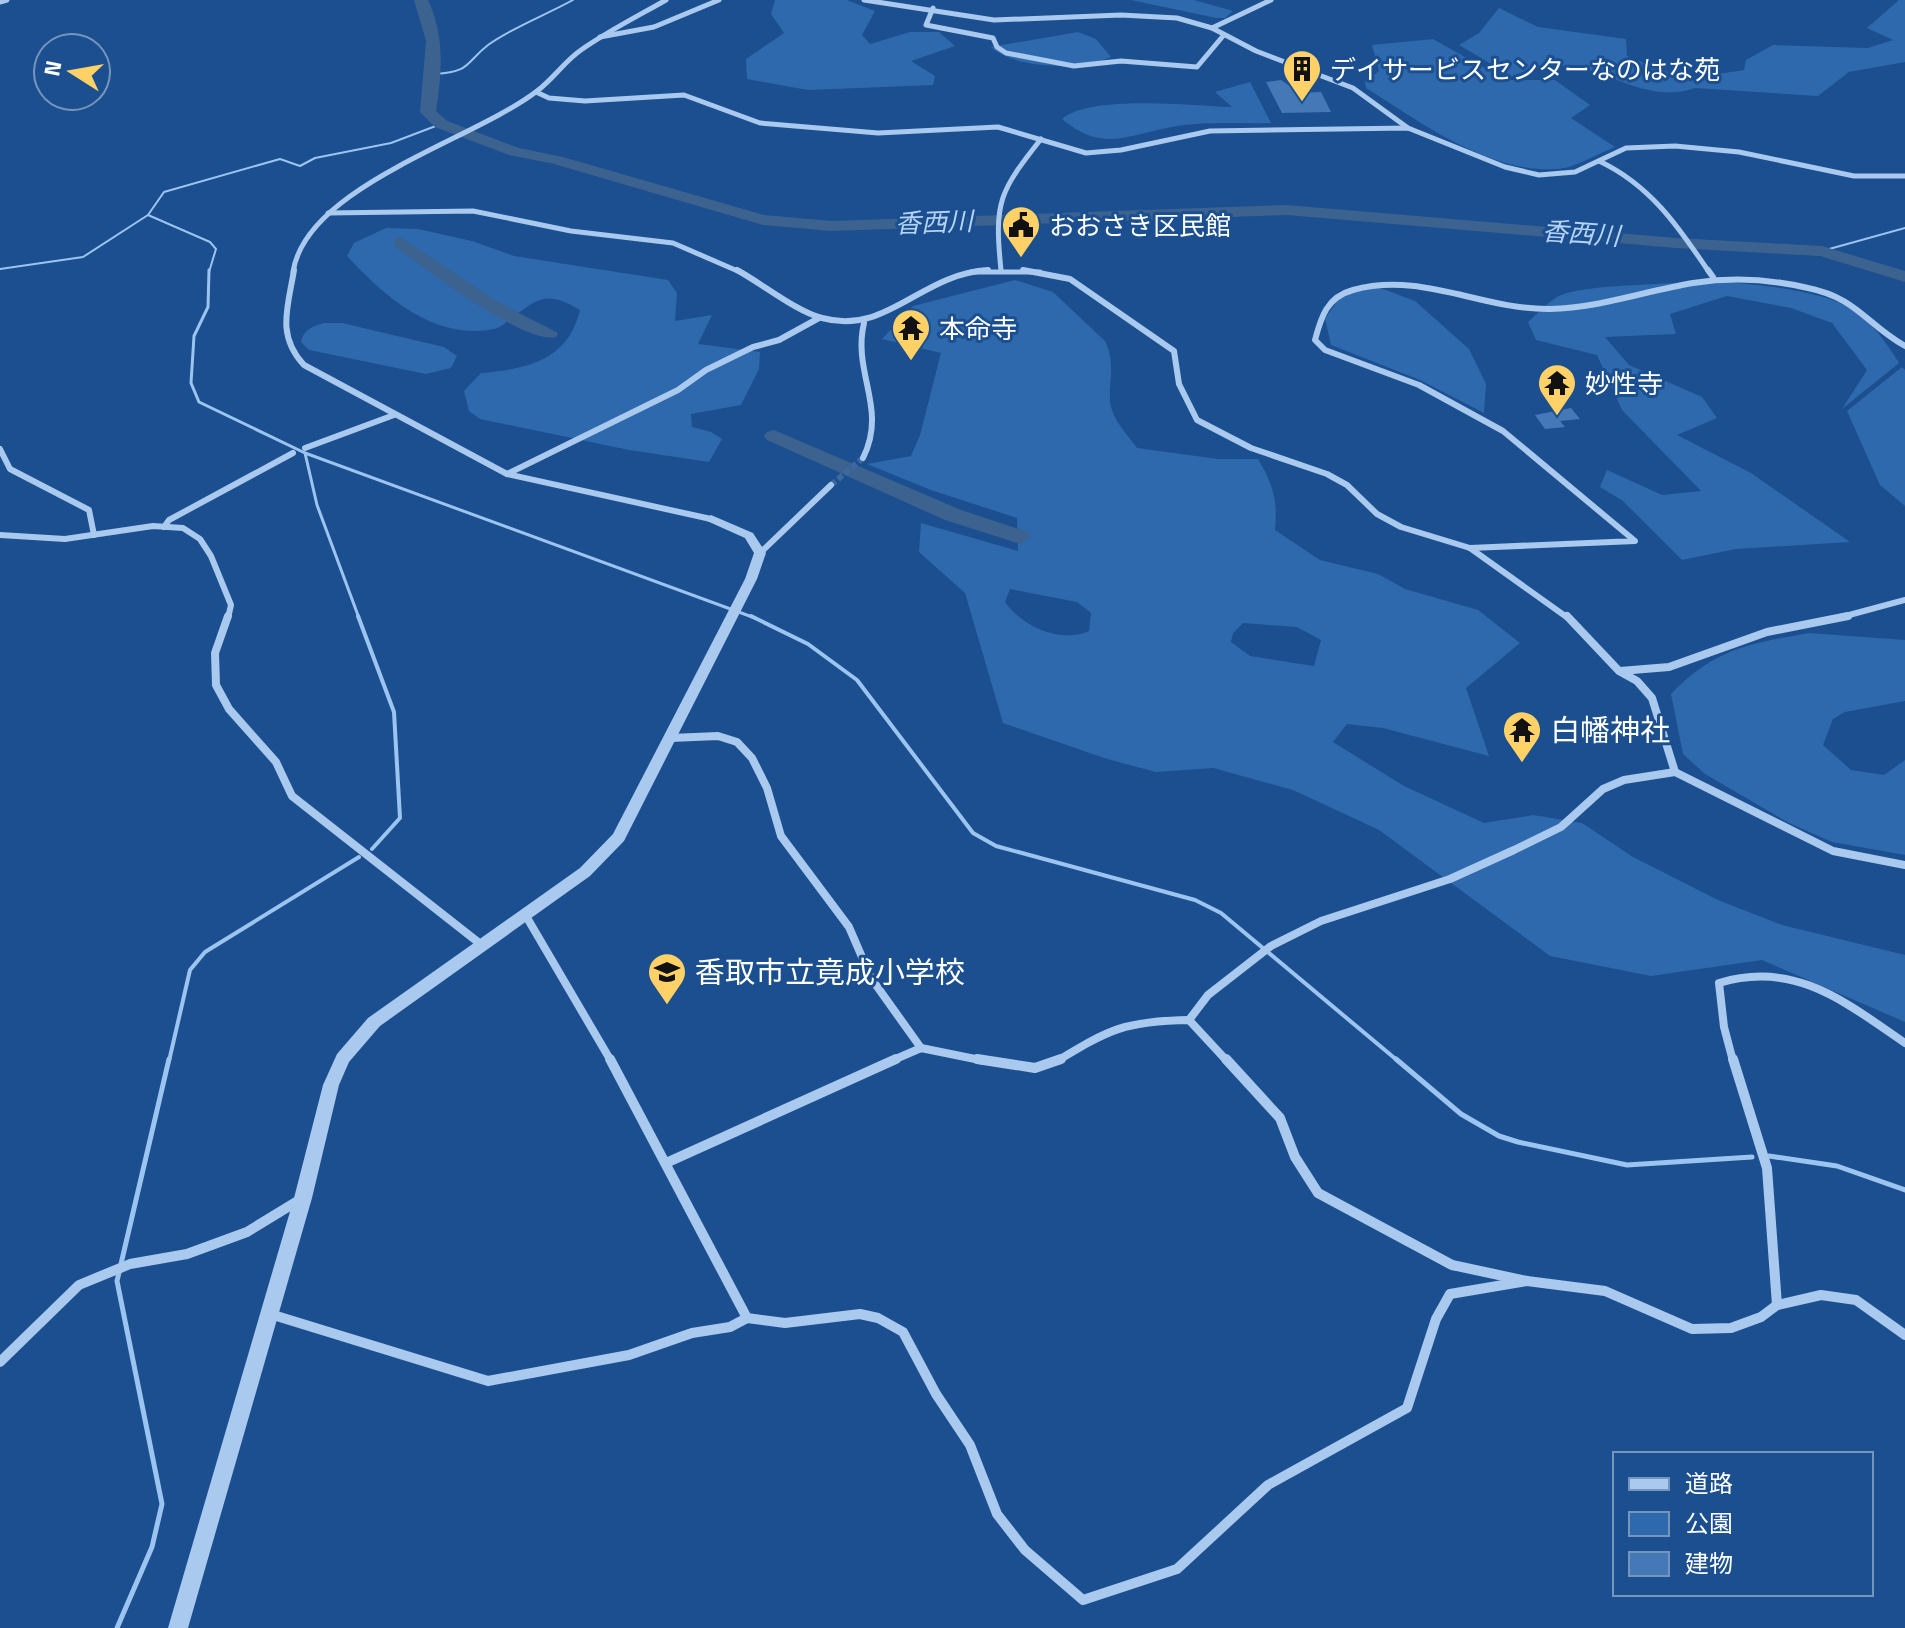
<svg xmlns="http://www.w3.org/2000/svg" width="1905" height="1628" font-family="'Titillium Web','Noto Sans JP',sans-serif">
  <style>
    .green { fill: #2e69ad; fill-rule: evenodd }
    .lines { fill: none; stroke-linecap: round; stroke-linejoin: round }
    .stream-far3 { stroke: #9cc4f0; stroke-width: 2 }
    .stream-far2 { stroke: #9cc4f0; stroke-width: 3 }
    .stream-far1 { stroke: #9cc4f0; stroke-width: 4 }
    .stream { stroke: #9cc4f0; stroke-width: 5 }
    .river { fill: #3c6290; fill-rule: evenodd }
    .building { fill: #4478b7 }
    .minor-tunnel { stroke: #3d69a0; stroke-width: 6; stroke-dasharray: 6 3; stroke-linecap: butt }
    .minor-far3 { stroke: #a9c9ee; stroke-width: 5 }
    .minor-far2 { stroke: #a9c9ee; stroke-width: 6 }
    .minor-far1 { stroke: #a9c9ee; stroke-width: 8 }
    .minor { stroke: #a9c9ee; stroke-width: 10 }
    .tertiary { fill: #a9c9ee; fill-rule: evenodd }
    .labels { text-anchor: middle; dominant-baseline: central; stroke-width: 6; stroke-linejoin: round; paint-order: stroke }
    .far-poi-label { font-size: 26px; fill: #fff; stroke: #1b4f8f; text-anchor: start }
    .far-water-label { font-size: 26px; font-style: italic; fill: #b5d3f5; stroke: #1b4f8f }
    .poi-label { font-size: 30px; fill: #fff; stroke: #1b4f8f; text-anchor: start }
  </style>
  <rect width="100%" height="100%" fill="#1b4f8f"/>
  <g class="green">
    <path d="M775 0H847L875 11 862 35 870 44 910 32H939L955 46 911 61 935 76 933 85 808 90 747 79 746 59 784 33 771 14Z"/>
    <path d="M1131 0H1194L1233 11 1225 18H1216Z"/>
    <path d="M1899 0H1905V62L1849 72 1818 96 1695 88C1643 106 1604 63 1556 66 1542 67 1526 74 1513 77L1459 45 1479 33 1499 8 1538 27 1626 39 1627 56 1678 76 1698 77 1744 70 1746 60 1773 45 1868 48 1893 40 1867 28Z"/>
    <path d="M1078 32 1096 39 1111 57C1083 71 1014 69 991 47Z"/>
    <path d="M1433 39 1506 80H1555L1590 105 1571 118 1615 147C1597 154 1575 168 1557 169 1490 174 1420 122 1366 88L1365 82 1379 71 1372 45Z"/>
    <path d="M1250 82 1271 123C1239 124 1204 121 1172 127 1127 135 1103 153 1062 119 1090 94 1193 106 1232 107L1215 92Z"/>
    <path d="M386 228 418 229 472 241 514 256 668 280 677 293 675 321 712 315 698 344 760 352 759 369 741 405 691 414 692 427 711 432 722 439 709 462 629 450 480 419 469 411 464 391 481 373C528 369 568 360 580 310 546 290 539 298 510 319 505 323 500 328 494 329 434 341 384 296 347 256L354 243Z"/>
    <path d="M1015 280 1053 292 1105 341C1118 366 1105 391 1112 410 1116 423 1129 437 1137 448L1218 459H1258C1273 484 1278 501 1275 530L1320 560 1378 574 1405 589 1478 610 1520 643 1466 688 1489 756 1383 728 1347 724 1333 742 1404 786 1484 823 1533 815 1582 823 1633 857 1718 900 1782 925 1905 955V1022L1762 960 1651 976 1550 956 1379 830 1293 790 1213 768 1156 772 1107 759 1003 723 965 593 919 552 921 523 1018 551 1017 518 931 490 867 464 911 456 920 435 941 353 882 339 913 306ZM1010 589 1077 602 1091 613 1089 631C1060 644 1022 626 1005 602ZM1243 623 1297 627 1321 640 1314 666 1250 656 1231 642 1233 633Z"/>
    <path d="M1705 280C1745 284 1822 288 1855 311 1874 324 1887 344 1899 363L1842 409 1867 370 1832 323 1791 308 1727 296 1670 314 1676 334 1605 337 1629 365 1702 397 1717 418 1677 435 1751 473 1850 542 1736 549 1682 560 1623 501 1600 487 1607 470 1662 495 1701 491 1622 410 1597 355 1536 340 1528 322C1537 314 1547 303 1557 297 1583 283 1669 286 1705 280Z"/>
    <path d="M1378 287 1415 301 1469 349 1486 384 1484 413 1420 380 1331 345 1325 318 1343 294Z"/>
    <path d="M324 323H342L444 347 457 356 451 368 426 374 309 350 301 342C304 329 312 327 324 323Z"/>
    <path d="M1902 367 1905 370V506L1880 485 1847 411Z"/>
    <path d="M1809 633 1905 640V701L1845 712 1833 719 1823 745 1851 770 1884 775 1905 760V855L1832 842 1789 823 1705 774 1683 754 1671 694C1716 648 1749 644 1809 633Z"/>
  </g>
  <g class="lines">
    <g class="stream-far3">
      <path d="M435 74C471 72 465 63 488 45 513 27 546 15 573 0"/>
      <path d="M148 215 210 242 216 249 209 272"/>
      <path d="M1822 251 1905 228"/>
      <path d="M0 269 83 257 148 215 164 192 280 159 300 166 315 158 391 143 441 124"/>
    </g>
    <g class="stream-far2">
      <path d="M209 270 208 307 194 336 191 383 199 402 305 453 755 618"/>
      <path d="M305 453 317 505 359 618"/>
    </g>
    <g class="stream-far1">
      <path d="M358 616 394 712 400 818 372 849"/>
      <path d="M751 616 808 644 857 680 973 833 996 846 1195 900 1221 913 1398 1061"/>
      <path d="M169 1061 190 970 205 952 359 857"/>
    </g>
    <g class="stream">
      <path d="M1396 1059 1461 1114 1499 1136 1518 1142 1627 1165 1752 1157"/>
      <path d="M1769 1156 1837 1166 1905 1190"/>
      <path d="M117 1628 152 1547 162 1504 117 1281 169 1059"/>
    </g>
    <g class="river">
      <path d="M414 0H428C445 37 442 72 436 111L447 121 519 148 563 157 764 215 832 221 1287 205 1676 238 1822 246 1905 271V282L1820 256 1676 248 1287 215 832 231 763 225 554 164 509 155 435 127 420 112 426 41Z"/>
      <path d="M400 237 496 301 558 333 556 337C524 345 422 266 394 246V238Z"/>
      <path d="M774 430 961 510 1028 532 1031 537 1020 544 945 520 767 440 764 436 767 432Z"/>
    </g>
  </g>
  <g class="building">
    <path d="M1281 80 1300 93 1321 92 1331 112 1282 113 1266 82Z"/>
    <path d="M1571 408 1580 419 1560 421 1565 427 1545 429 1535 415Z"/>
  </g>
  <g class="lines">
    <path class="minor-tunnel" d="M831 485 863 458"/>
    <g class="minor-far3">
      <path d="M864 0 994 20 1121 15 1177 18 1212 28 1256 51 1353 88 1408 128"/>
      <path d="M0 2 7 0"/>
      <path d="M933 8 926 25 993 38 997 47 1006 53 1074 66 1121 61 1197 67 1223 36"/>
      <path d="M1212 28 1271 0"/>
      <path d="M600 37 654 27 719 0"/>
      <path d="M536 92 549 98 585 101 684 95 760 123 878 133 998 127 1086 153 1121 150 1210 131 1408 128 1505 167 1539 175 1575 172 1626 148 1675 146 1739 152 1854 176H1905"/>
      <path d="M1599 161C1650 185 1678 226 1709 272"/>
      <path d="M328 213 473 211 571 231 673 243 740 272"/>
      <path d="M1001 270C994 202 999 192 1041 139"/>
      <path d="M293 272C306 186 474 140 537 91 553 79 565 61 581 50 608 31 638 16 666 0"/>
      <path d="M971 272H1040"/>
    </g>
    <g class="minor-far2">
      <path d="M294 270C288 307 276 335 304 365L507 474 711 519"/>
      <path d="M737 270C761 283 797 312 822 318 887 336 920 274 988 270"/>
      <path d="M1023 270 1070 279 1174 351 1179 384 1197 420 1251 448 1327 474 1347 485 1377 514 1401 527 1470 548 1568 618"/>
      <path d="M1708 270 1713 277"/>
      <path d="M305 448 394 415"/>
      <path d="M0 449 10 469 89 510 94 535"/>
      <path d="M863 458C888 408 852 373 864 323"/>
      <path d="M507 474 678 390 706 370 753 347 779 340 819 318"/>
      <path d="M164 527 169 520 293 453"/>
      <path d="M0 535 65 539 153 526 183 528 200 539 211 556 231 605 228 618"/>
      <path d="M1470 548 1635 541 1503 431 1419 385 1325 350 1315 340C1321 317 1327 297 1353 290 1421 271 1482 310 1550 309 1599 308 1645 291 1693 283 1732 277 1770 279 1808 288 1857 298 1866 324 1905 346"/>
      <path d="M760 553 831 485"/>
      <path d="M1838 618 1905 600"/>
    </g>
    <g class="minor-far1">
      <path d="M228 616 215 653 216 685 229 709 276 762 292 796 483 946"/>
      <path d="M1567 616 1619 671 1637 681 1652 698 1675 772"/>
      <path d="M1620 671 1669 667 1767 632 1848 616"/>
      <path d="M671 738 718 736 737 742 752 758 767 788 781 836 849 927 871 978 921 1048"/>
      <path d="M526 916 611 1061"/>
      <path d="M1189 1020 1208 995 1271 946 1321 921 1450 879 1514 850 1561 827 1603 789 1624 780 1675 772 1833 851 1905 865"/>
      <path d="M891 1061 921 1048 985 1061"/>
      <path d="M1057 1061C1110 1029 1125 1021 1189 1020L1227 1061"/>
      <path d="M1733 1061 1724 1027 1719 983C1795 960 1845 1002 1905 1043"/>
    </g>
    <g class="minor">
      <path d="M610 1059 747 1318 785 1323 860 1314 878 1318 903 1332 936 1394 970 1445 997 1514 1025 1550 1083 1600 1177 1569 1268 1485 1407 1408 1436 1319 1450 1294 1527 1281"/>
      <path d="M977 1059 1035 1068 1061 1059"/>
      <path d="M1226 1059 1280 1118 1295 1157 1318 1193 1452 1265 1527 1281 1605 1291 1692 1329 1731 1328 1761 1317 1777 1305 1821 1295 1856 1300 1905 1335"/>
      <path d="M1733 1059 1767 1168 1777 1305"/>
      <path d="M666 1163 896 1059"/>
      <path d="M270 1314 488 1381 629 1355 692 1333 730 1327 747 1318"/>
      <path d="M0 1362 79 1285 130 1264 187 1254 247 1232 301 1199"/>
    </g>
    <path class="tertiary" d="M711 515 753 533 766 553 757 579 624 841 590 876 380 1026 349 1062 339 1085 312 1198 188 1628H168L294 1198 323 1085 337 1054 368 1018 580 868 613 834 745 579 754 553 745 538 707 521 705 519Z"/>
  </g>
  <defs>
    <g id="building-pin" transform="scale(2)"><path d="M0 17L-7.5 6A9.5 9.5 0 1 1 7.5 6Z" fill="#ffd166" stroke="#1b4f8f"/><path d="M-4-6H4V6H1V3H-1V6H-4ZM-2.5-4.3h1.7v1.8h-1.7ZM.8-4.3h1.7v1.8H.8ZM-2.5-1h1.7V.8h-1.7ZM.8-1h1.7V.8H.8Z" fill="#111"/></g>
    <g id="civic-pin" transform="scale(2)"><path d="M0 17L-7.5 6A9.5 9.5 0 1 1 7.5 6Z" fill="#ffd166" stroke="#1b4f8f"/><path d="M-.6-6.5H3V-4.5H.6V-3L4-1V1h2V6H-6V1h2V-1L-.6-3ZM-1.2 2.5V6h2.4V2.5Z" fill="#111"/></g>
    <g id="temple-pin" transform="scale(2)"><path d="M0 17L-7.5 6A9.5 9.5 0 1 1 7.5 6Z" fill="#ffd166" stroke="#1b4f8f"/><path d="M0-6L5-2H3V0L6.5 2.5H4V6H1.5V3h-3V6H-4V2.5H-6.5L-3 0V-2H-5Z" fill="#111"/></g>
    <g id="school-pin" transform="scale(2)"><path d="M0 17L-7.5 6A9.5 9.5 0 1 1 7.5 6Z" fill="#ffd166" stroke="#1b4f8f"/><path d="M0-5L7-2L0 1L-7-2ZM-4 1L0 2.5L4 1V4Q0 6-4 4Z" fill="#111"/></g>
  </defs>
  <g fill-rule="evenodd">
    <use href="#building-pin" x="1302" y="69"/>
    <use href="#civic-pin" x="1021" y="225"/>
    <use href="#temple-pin" x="911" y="328"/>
    <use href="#temple-pin" x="1557" y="383"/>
    <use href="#temple-pin" x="1522" y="730"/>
    <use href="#school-pin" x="667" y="972"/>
  </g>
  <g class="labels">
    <g class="far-poi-label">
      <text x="1330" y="69">デイサービスセンターなのはな苑</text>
      <text x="1049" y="225">おおさき区民館</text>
      <text x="939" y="328">本命寺</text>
      <text x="1585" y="383">妙性寺</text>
    </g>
    <g class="far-water-label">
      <text transform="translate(934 222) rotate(-2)">香西川</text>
      <text transform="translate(1581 233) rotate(4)">香西川</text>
    </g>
    <g class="poi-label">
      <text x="1550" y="730">白幡神社</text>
      <text x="695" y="972">香取市立竟成小学校</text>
    </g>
  </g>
  <rect x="1613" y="1452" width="260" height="144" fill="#1b4f8f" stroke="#7695bc" stroke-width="2"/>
  <rect x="1629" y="1478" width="40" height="12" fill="#a9c9ee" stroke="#7695bc" stroke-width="2"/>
  <text x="1685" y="1492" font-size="24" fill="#ffffff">道路</text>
  <rect x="1629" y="1512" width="40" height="24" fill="#2e69ad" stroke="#7695bc" stroke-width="2"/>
  <text x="1685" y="1532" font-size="24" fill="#ffffff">公園</text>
  <rect x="1629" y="1552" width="40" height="24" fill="#4478b7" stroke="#7695bc" stroke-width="2"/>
  <text x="1685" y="1572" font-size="24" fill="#ffffff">建物</text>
  <g transform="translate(72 72) rotate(281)"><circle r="38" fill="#1b4f8f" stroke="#7695bc" stroke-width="2"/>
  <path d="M0-6L14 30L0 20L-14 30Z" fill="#ffd166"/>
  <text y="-12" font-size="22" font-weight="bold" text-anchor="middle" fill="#ffffff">N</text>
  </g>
</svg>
